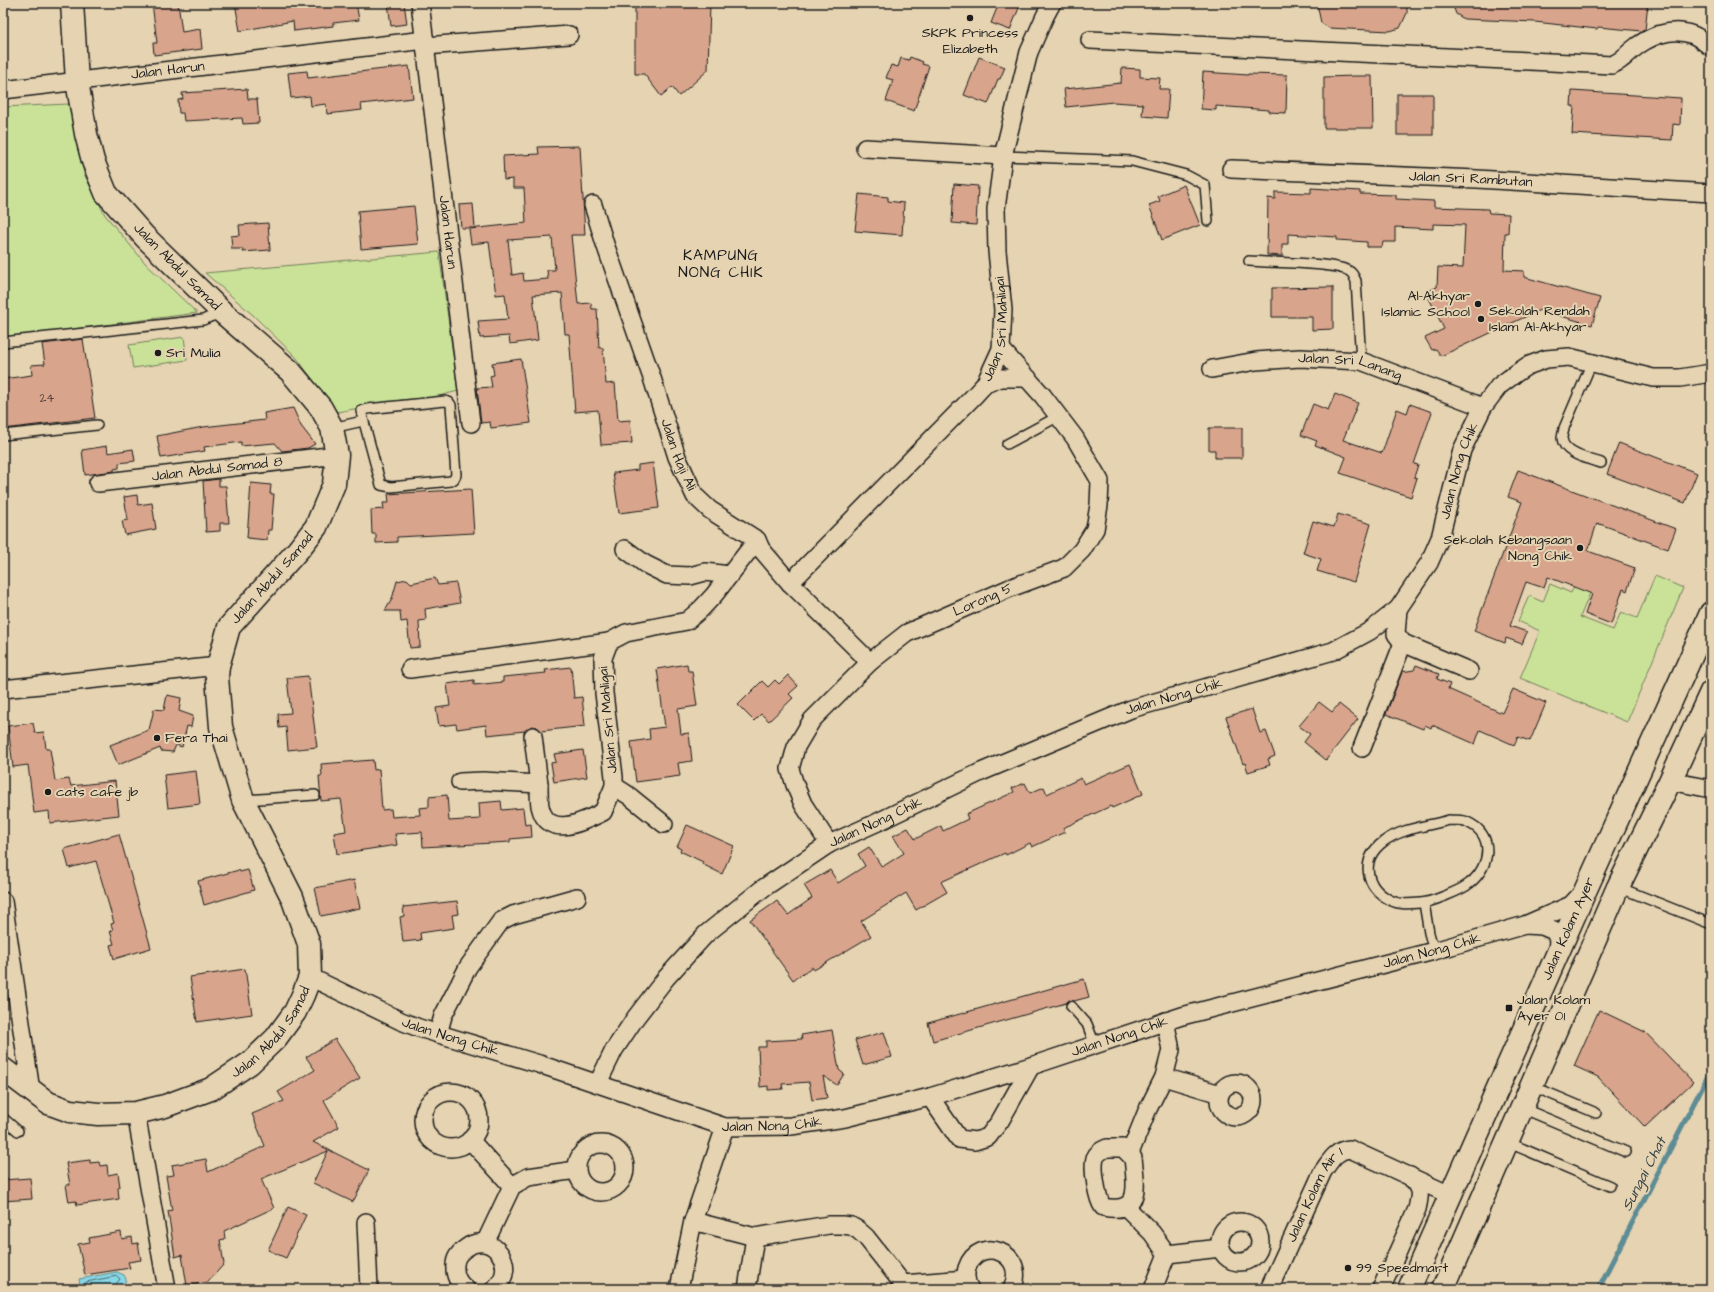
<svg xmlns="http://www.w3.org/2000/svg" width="1714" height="1292" font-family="'Architects Daughter',sans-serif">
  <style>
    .green { fill: #c9e298; stroke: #727f5a }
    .water { fill: #88d7e6; stroke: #5d8c95 }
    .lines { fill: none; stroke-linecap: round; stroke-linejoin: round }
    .shore { stroke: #47676d; stroke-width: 1 }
    .stream { stroke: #5d8c95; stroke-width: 5 }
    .building { fill: #d8a48c; stroke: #1c1c1c; fill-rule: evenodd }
    .service-casing { stroke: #1c1c1c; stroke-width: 12 }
    .minor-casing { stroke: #1c1c1c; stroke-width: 20 }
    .tertiary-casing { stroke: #1c1c1c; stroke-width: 25 }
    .secondary-casing { stroke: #1c1c1c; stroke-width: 25 }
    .service { stroke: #e5d3b1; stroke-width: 9 }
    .minor { stroke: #e5d3b1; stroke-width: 17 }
    .tertiary { stroke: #e5d3b1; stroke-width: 22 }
    .secondary { stroke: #e5d3b1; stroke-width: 22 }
    .poi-dot { fill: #1c1c1c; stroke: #e5d3b1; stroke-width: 1.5 }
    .labels { text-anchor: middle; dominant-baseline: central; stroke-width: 4; stroke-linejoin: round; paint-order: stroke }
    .number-label { font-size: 12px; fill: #4b3e38 }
    .poi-label { font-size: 14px; fill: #1c1c1c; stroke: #e5d3b1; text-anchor: start }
    .street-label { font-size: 14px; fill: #1c1c1c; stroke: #e5d3b1 }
    .neighbourhood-label { font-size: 15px; letter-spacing: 1px; fill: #1c1c1c; stroke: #e5d3b1 }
    .water-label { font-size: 15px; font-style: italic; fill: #324144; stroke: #e5d3b1 }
  </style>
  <rect width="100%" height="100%" fill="#e5d3b1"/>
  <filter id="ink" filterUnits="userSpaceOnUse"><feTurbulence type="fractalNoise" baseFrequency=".025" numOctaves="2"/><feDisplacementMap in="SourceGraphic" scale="8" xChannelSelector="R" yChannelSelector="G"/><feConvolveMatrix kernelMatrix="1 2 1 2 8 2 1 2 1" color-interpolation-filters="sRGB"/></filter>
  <g filter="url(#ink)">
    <g class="green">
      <path d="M69 104 84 174 105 215 146 264 197 313 3 338V107Z"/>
      <path d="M439 252 458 391 424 400H404L337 412 296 357 253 315 205 273Z"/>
      <path d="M184 337 187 360 133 368 129 345Z"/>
      <path d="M1655 576 1683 588 1627 722 1520 678 1540 631 1518 621 1529 596 1543 602 1550 584 1571 593 1578 577 1594 584 1580 617 1613 630 1621 612 1637 618Z"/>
    </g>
    <path class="water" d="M117 1272 124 1275 126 1279 125 1282 120 1285V1289H81L79 1279Z"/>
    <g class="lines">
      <path class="shore" d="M85 1289 86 1282 117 1276 120 1279 116 1284V1289"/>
      <path class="stream" d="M1598 1289 1711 1070"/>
    </g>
    <g class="building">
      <path d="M152 3H178L182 32 200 29 202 49 154 55 153 43H157Z"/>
      <path d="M235 3H356L359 20 333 23V26L294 31 293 21 240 31Z"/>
      <path d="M388 3H404L407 24 391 26Z"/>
      <path d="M635 3H710L708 70 679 96 672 87 661 96 644 74H635Z"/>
      <path d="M999 3H1021L1010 30 991 23Z"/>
      <path d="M1317 3H1407V13L1400 28 1390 31 1329 28 1321 23Z"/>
      <path d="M1452 3H1648L1645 30 1642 31 1598 27 1597 29 1535 22 1464 19 1456 14Z"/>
      <path d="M910 57 923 62 922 64 929 66 914 111 886 101 893 80 886 78 891 65 898 67 901 58 909 60Z"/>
      <path d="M979 57 1005 67 1000 79H998L988 104 964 95Z"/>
      <path d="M409 66 413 98 361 104 362 110 327 114 326 104 311 106 310 96 291 98 288 73 307 71 308 78Z"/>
      <path d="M1122 68 1140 69V77L1160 78 1159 89H1169L1167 118 1142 116 1143 104 1113 102 1066 107 1064 89 1121 83Z"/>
      <path d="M1203 72 1248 75V74L1287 75 1286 113 1269 112V110L1216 106V110L1201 109Z"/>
      <path d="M1355 76H1372L1373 128H1324V77Z"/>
      <path d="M247 89 248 99H257L259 123 243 124 242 118 184 121 183 113H179L178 100 183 99 182 93Z"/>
      <path d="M1572 91 1681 98 1680 125 1673 124 1672 140 1572 134 1574 106H1571Z"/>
      <rect x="1397" y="94" width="36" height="41"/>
      <path d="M580 146 585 235H571L578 304 591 303 592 309H597L599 348H603L606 384 615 383 618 421 630 420 632 443 601 445 598 410 575 412 569 334H565L562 293 533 295 538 340 510 344 509 336 480 338 478 321 508 319 505 294 496 295 489 242 471 244 469 229 526 223 524 188H513V179L504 180 503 156 539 154 538 147ZM552 237 555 270H547L548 279 524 281 523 273 512 275 508 240Z"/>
      <path d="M954 184 978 186 976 225 952 223Z"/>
      <path d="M1184 185 1200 225 1162 240 1149 205 1160 201 1158 196Z"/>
      <path d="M1311 188 1360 191V194L1396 195V199L1434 201V207L1488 209 1489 213 1509 214 1508 233H1505L1504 270 1524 271V277L1600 298 1592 325 1540 310 1441 356 1436 349 1432 350 1425 338 1444 329 1426 292 1437 287 1438 267 1463 268 1465 225 1433 224V229L1395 227V242H1383L1382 247H1367V242L1337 240V237L1288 234V244H1282V256L1267 255 1268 198 1275 199V192L1311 193Z"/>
      <path d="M859 194 888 197V201L904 203 902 235 855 231Z"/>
      <path d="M473 204 475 228H461L459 205Z"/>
      <path d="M414 206 418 244 361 249 358 211Z"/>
      <path d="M268 223 270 250 243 252V249H232L231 236 240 235 239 225Z"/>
      <path d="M1333 287V329L1312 330V317H1272V288Z"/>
      <path d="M83 339 95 418 3 429V379L32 375 31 365 45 364 42 344Z"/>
      <path d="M521 359 531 423 491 428 490 422 481 423 477 388 492 387 490 376 494 375 492 363Z"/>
      <path d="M1335 394 1358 403 1343 440 1382 453 1397 409 1407 413 1410 404 1432 412 1414 464 1418 465 1414 477 1417 478 1411 497 1340 473 1346 457 1315 445 1317 441 1301 435 1313 404 1328 410Z"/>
      <path d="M293 408 301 426 315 444 308 448 282 451 275 443 241 446V442L204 447 205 451 161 458 157 436 203 427 265 420 264 413Z"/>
      <path d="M1209 428H1242V458H1215V450H1209Z"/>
      <path d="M1619 443 1697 473 1685 503 1607 474Z"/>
      <path d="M107 446 108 453 133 449 135 461 119 463V468L114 469V471L85 475 82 450Z"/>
      <path d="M653 463 659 508 619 513 613 473 638 470V465Z"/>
      <path d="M1518 470 1676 529 1668 549 1597 523 1588 551 1635 568 1627 591 1623 589 1611 624 1585 614 1592 594 1548 577 1544 588 1526 582 1510 626 1527 632 1522 644 1506 638 1505 643 1474 631 1522 502 1508 497Z"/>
      <path d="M219 479V486H226L229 523H220V531L206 532 203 481Z"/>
      <path d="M251 483 271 485 270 494H274L271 530H268L267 540 247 538Z"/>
      <path d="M471 489 474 533 397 537V542L376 543V534H372L371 510 384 509 383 503H389L388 494Z"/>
      <path d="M137 495 138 505 152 503 156 529 125 535 122 521 128 520 124 497Z"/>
      <path d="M1338 514 1371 524 1354 582 1317 571 1321 559 1303 553 1313 521 1334 527Z"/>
      <path d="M435 578 438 585 456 583 460 603 425 609 426 620 419 621 420 647 410 648 407 621 401 622 400 611H385L392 599 397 581 407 579 411 583Z"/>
      <path d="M687 664 688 671H692L697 706 678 709 681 734 689 733 692 761 678 763 680 776 636 782 631 742 650 739 649 729 665 727 657 669Z"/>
      <path d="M1416 665 1439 674 1437 679 1450 684 1448 689 1502 713 1513 689 1546 703 1530 741 1518 737 1514 745 1480 730 1475 744 1432 725 1431 728 1425 725 1423 729 1386 714 1402 672 1414 670Z"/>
      <path d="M571 667 574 698 582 697 585 726 541 731 537 727 532 726 525 731 487 735 486 725 457 729 456 724 439 726 436 708 450 706 447 684 474 680V685L503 682V677L546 673 545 670Z"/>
      <path d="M788 675 798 686 789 694 793 698 769 721 761 714 754 721 738 705 762 681 768 687 775 680 779 684Z"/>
      <path d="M308 676 317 747 288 750 286 727 279 728 278 714 291 713 287 678Z"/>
      <path d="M167 695 181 698 179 711 193 716 191 727 187 726 182 747 176 745 173 752 161 751 160 748 118 765 110 745 149 730 154 709 164 710Z"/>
      <path d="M1319 702 1332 712 1339 704 1358 719 1326 760 1304 742 1310 734 1299 726Z"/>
      <path d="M1252 709 1260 733 1266 731 1275 756 1268 759 1270 765 1248 772 1245 763 1243 764 1226 717Z"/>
      <path d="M33 723 35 733 44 732 46 749H50L55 781 69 779 71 786 115 781 119 815 50 823 49 811 34 813 28 765 13 767 8 726Z"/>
      <path d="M583 750 587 777 554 782 551 763 556 762 554 754Z"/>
      <path d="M373 760 374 770 379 769 382 810 391 809 392 817 420 815 419 808 429 807V797L447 795 449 821 480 819 479 803 501 801 502 810 523 808 525 825 531 824 532 837 510 839V842L423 847 422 832 395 834 397 845 337 854 334 833 346 831 341 799 321 801 319 776H322L321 764Z"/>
      <path d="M1130 764 1143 794 1112 808 1111 806 1063 828 1065 832 1032 847 1030 843 1006 855 1005 853 941 882 947 892 916 910 906 893 861 921 871 936 814 970 812 967 793 980 750 920 777 901 788 915 812 898 804 885 830 870 838 883 865 866 858 854 869 847 882 867 904 853 893 836 908 828 915 839 941 826 943 831 968 819 966 814 1014 792 1012 788 1025 783 1030 793 1044 787 1047 794 1081 778 1084 784Z"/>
      <path d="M196 771 200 804 168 808 164 775Z"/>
      <path d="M687 825 734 846 722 874 702 864 703 862 680 851 681 849 677 847Z"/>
      <path d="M119 834 151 948 114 959 110 945 114 944 110 931 113 930 111 924 114 923 96 861 69 868 64 849Z"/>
      <path d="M239 870 240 872 248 870 254 890 204 905 198 881Z"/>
      <path d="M354 880 360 908 321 916 315 888Z"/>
      <path d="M457 901 459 914 452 915 454 928 420 933 421 940 403 942 400 917 404 916 403 907Z"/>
      <path d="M245 969 252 1014 197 1022 190 977Z"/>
      <path d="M1084 979 1089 997 1074 1001 1069 1000 1066 1003 933 1041 928 1023Z"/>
      <path d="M1599 1010 1645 1032 1693 1082 1645 1127 1598 1077 1574 1066Z"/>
      <path d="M832 1030 839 1070 844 1074 837 1085 823 1076 827 1098 812 1100 809 1082 782 1084 783 1089 768 1090V1086L760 1087 758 1047H766V1041L802 1039 801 1035Z"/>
      <path d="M884 1032 892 1057 863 1065 855 1040Z"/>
      <path d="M335 1039 360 1078 324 1100 339 1127 313 1142 369 1170 353 1202 313 1183 328 1151 261 1179 274 1208 224 1231 225 1239 220 1240 224 1264 208 1282 187 1286 182 1255 175 1257 168 1211 172 1210 166 1176 174 1175 172 1165 206 1159 208 1172 265 1146 252 1114 284 1101 278 1092 315 1070 306 1057Z"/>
      <path d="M90 1160V1163L99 1162 100 1166 107 1165 108 1175 118 1173 120 1187 118 1188 119 1199 77 1205 76 1201 69 1202 66 1185H70L66 1163Z"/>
      <path d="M30 1178 32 1199 3 1201V1180Z"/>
      <path d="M288 1207 306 1215 286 1258 268 1250Z"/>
      <path d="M121 1232 122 1239 132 1237 133 1244 138 1243 141 1260 128 1262 130 1268 85 1275 78 1244 90 1242 89 1238Z"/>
    </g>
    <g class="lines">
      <g class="service-casing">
        <g id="service">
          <path d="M1003 156 1132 161 1186 175 1205 185 1208 221"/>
          <path d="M1249 261C1271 263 1332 262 1349 271 1353 273 1354 277 1356 281L1361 361"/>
          <path d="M3 342 203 320 222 312"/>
          <path d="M1592 362 1564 428C1564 431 1562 435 1562 438 1563 454 1589 459 1601 463"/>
          <path d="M445 401 449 402 451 405 456 475 454 479 451 481 391 487 381 485 361 411 367 409Z"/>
          <path d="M332 428 363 421"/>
          <path d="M3 435 97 425"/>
          <path d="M1007 444 1059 416"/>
          <path d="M244 800 315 795"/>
          <path d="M1449 820C1455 821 1462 819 1467 822 1495 834 1491 866 1470 883 1462 890 1430 903 1420 903 1410 904 1399 905 1390 900 1365 887 1360 860 1383 842 1401 828 1429 826 1449 820Z"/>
          <path d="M1618 887 1711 924"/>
          <path d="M1424 903 1429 933 1434 951"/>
          <path d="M1071 1006 1087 1024 1095 1045"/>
          <path d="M1532 1086 1596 1113"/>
          <path d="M1522 1108 1626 1152"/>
          <path d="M3 1118 18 1131"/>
          <path d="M1507 1142 1610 1186"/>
        </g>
      </g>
      <g class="minor-casing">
        <g id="minor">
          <path id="s1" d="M420 3 471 423"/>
          <path d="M1090 40 1612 65C1623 60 1623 58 1631 51 1647 37 1671 26 1693 35 1699 37 1705 43 1711 47"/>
          <path d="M425 46 569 35"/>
          <path id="s2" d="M3 90 425 40"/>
          <path d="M865 148 1003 156"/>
          <path id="s3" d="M1231 169 1477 179 1711 193"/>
          <path id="s4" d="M593 205 605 244 652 378 677 457 695 496 710 510 757 540 761 549 790 583 870 662"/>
          <path id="s5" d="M1212 369 1256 361 1300 358 1361 361 1483 407"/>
          <path d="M985 384 1001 378H1028"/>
          <path id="s6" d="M98 483 337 455"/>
          <path d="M625 549 645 564 667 575 690 576 705 572 729 575"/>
          <path id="s7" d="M790 583 975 395 985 384 1001 349 1003 310 997 251 996 209 1003 156 1029 52 1045 16 1052 3"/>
          <path d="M1398 609 1396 634 1403 643 1469 671"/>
          <path d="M410 669 609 642"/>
          <path d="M3 689 218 666"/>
          <path d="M533 736 539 784"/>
          <path d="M1362 748 1403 643"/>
          <path d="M1670 781 1711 789"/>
          <path d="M460 782 483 781 539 784C539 791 539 799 540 806 547 840 583 822 603 812L614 786V777L604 693 603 658 609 642 626 633 687 621 701 609 714 595 757 540"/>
          <path d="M614 786 628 795 664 824"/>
          <path id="s8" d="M829 844 803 804 795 785 790 769 796 747 812 720 870 662 907 633 1010 588 1064 568 1082 550 1095 529 1099 505 1100 481 1075 438 1043 396 1001 349"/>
          <path d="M3 901 31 1091"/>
          <path d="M1525 925 1542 926 1554 931 1558 939 1557 954"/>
          <path id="s9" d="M310 977 401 1021 419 1028 539 1064 725 1127 791 1126 845 1118 930 1097 1031 1066 1182 1016 1434 951 1525 925 1571 905 1583 892"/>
          <path d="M438 1034 443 1016 468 967 501 921 513 915 577 897"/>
          <path d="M1164 1077 1220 1094"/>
          <circle cx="1236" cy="1100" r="17"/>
          <path id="s10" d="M598 1083 614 1050 636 1017 666 978 706 934 762 889 829 844 878 822 981 772 1131 709 1333 651 1370 631 1398 609 1429 563 1440 538 1462 450 1483 407 1499 386 1515 374 1527 366 1546 359 1569 357 1653 378H1680L1711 373"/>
          <circle cx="451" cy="1120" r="28"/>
          <path d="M930 1097 959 1139 975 1141 988 1137 1000 1121 1031 1066"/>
          <path d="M136 1113 167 1289"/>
          <path d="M470 1140 512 1186"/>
          <circle cx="601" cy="1168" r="24"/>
          <path d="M1107 1148H1123L1133 1158C1136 1186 1142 1215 1103 1207 1097 1199 1092 1168 1095 1158 1097 1153 1102 1150 1107 1148Z"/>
          <path d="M1130 1153 1147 1111 1164 1077 1171 1050 1165 1021"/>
          <path d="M1126 1207 1152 1233 1167 1254"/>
          <path d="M693 1221 755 1237 829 1225H842L851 1226 858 1230 866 1237 903 1284"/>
          <path d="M366 1222 369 1289"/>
          <circle cx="1240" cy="1242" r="20"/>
          <path d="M485 1243 512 1186 528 1177 576 1170"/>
          <path d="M1167 1254 1221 1248"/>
          <path d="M903 1284 966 1279"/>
          <path d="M466 1289C459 1284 454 1275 455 1265 455 1258 460 1252 466 1248 491 1229 521 1267 494 1289"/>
          <path d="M679 1289 693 1221 725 1127"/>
          <path d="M747 1289 755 1237"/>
          <path d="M970 1289C966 1283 965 1275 967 1268 978 1234 1029 1252 1012 1289"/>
          <path d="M1153 1289 1167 1254"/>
          <path id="s11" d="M1269 1289 1323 1171C1331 1160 1336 1150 1350 1149L1450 1195"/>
          <path d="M1381 1289 1417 1209C1421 1192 1421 1190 1410 1176"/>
        </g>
      </g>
      <g class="tertiary-casing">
        <g id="tertiary">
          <path id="s12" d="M3 1069 48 1103 70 1111 98 1114 136 1113 165 1106 211 1089 250 1063 276 1038 295 1012 303 995 310 977 309 944 292 897 243 800 221 727 217 677 218 666 229 627 298 550 316 527 334 484 337 455 332 428 321 408 290 371 222 312 145 237 106 193 93 161 86 134 77 81 72 3"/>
        </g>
      </g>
      <g class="secondary-casing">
        <g id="secondary">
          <path id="s13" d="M1409 1289 1586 889 1711 613"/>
          <path d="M1443 1289 1618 887 1670 781 1711 692"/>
        </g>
      </g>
      <use href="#service" class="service"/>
      <use href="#minor" class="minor"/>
      <use href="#tertiary" class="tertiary"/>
      <use href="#secondary" class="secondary"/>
    </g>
  </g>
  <g class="poi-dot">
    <circle cx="970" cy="18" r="4"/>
    <circle cx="1478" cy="304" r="4"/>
    <circle cx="1481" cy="319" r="4"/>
    <circle cx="158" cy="353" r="4"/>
    <circle cx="1580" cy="548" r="4"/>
    <circle cx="157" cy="738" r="4"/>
    <circle cx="48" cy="792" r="4"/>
    <rect x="1505" y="1004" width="8" height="8" rx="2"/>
    <circle cx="1348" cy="1268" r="4"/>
  </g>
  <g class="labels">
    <g class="number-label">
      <text x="47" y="398">24</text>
    </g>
    <g class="poi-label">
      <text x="970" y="33" text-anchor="middle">SKPK Princess<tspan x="970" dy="16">Elizabeth</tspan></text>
      <text x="1470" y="296" text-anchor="end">Al-Akhyar<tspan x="1470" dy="16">Islamic School</tspan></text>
      <text x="1489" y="311">Sekolah Rendah<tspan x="1489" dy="16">Islam Al-Akhyar</tspan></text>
      <text x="166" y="353">Sri Mulia</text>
      <text x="1572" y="540" text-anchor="end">Sekolah Kebangsaan<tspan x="1572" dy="16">Nong Chik</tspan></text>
      <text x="165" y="738">Fera Thai</text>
      <text x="56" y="792">cats cafe jb</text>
      <text x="1517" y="1000">Jalan Kolam<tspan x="1517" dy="16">Ayer 01</tspan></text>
      <text x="1356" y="1268">99 Speedmart</text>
    </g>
    <g class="street-label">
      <text stroke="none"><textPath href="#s2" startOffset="166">Jalan Harun</textPath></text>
      <text stroke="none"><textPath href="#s3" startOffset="240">Jalan Sri Rambutan</textPath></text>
      <text stroke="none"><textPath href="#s1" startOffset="231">Jalan Harun</textPath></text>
      <text transform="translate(177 267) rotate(45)">Jalan Abdul Samad</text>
      <text stroke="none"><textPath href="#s7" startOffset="336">Jalan Sri Mahligai</textPath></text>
      <text stroke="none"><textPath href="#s5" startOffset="140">Jalan Sri Lanang</textPath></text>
      <text stroke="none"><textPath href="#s4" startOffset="264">Jalan Haji Ali</textPath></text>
      <text stroke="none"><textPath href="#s6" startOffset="120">Jalan Abdul Samad 8</textPath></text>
      <text stroke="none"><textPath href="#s10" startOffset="1109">Jalan Nong Chik</textPath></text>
      <text stroke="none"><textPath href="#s12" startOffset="813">Jalan Abdul Samad</textPath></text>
      <text stroke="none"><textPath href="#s8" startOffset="351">Lorong 5</textPath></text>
      <text stroke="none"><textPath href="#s10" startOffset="713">Jalan Nong Chik</textPath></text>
      <text transform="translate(608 720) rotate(-95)">Jalan Sri Mahligai</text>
      <text stroke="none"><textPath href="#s10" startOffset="389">Jalan Nong Chik</textPath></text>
      <text stroke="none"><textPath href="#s13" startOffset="394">Jalan Kolam Ayer</textPath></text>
      <text stroke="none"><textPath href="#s9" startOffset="1173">Jalan Nong Chik</textPath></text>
      <text stroke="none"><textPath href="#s12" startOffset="309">Jalan Abdul Samad</textPath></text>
      <text stroke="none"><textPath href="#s9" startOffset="153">Jalan Nong Chik</textPath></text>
      <text stroke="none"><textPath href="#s9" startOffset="849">Jalan Nong Chik</textPath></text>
      <text stroke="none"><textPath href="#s9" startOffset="489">Jalan Nong Chik</textPath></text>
      <text stroke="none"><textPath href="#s11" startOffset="105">Jalan Kolam Air 1</textPath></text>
    </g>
    <g class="neighbourhood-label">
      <text x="721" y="255">KAMPUNG<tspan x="721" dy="17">NONG CHIK</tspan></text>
    </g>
    <g class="water-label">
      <text transform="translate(1644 1174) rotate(-63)">Sungai Chat</text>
    </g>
  </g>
  <rect width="1714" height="1292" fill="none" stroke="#e5d3b1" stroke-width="16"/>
  <rect x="8" y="8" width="1698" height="1276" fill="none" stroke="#1c1c1c" stroke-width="1.5" filter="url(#ink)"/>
</svg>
